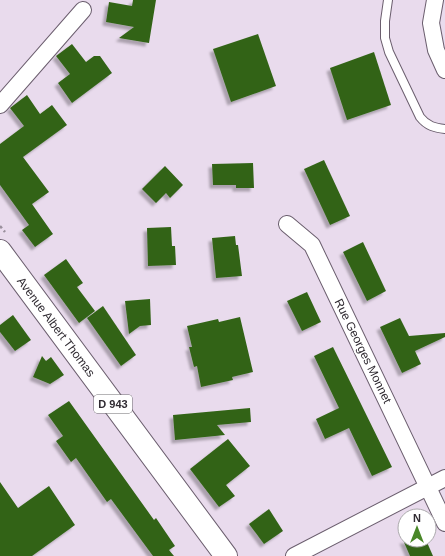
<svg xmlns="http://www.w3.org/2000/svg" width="445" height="556" font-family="Helvetica,sans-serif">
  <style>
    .building { fill: #336419; filter: url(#shadow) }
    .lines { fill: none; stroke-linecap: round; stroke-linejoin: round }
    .service-casing { stroke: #6b5e6e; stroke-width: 10 }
    .minor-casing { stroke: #6b5e6e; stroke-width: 18 }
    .primary-casing { stroke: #6b5e6e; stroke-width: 24 }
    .path { stroke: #9a909d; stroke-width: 2.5; stroke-dasharray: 3 3; stroke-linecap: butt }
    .service { stroke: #fff; stroke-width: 8 }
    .minor { stroke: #fff; stroke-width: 16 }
    .primary { stroke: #fff; stroke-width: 22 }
    .labels { text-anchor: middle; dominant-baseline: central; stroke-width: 4; stroke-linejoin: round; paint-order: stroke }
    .shield { fill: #fff; stroke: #6d6a6f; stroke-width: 1 }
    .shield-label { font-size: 11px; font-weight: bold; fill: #2f2a31 }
    .street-label { font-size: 12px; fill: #2f2a31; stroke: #fff }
  </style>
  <defs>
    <filter id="shadow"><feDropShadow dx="-3.5" dy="3.5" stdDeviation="1" flood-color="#0004"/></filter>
  </defs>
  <rect width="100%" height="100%" fill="#e9dbed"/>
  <g class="building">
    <path d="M133 0H156L149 43 119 38 134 27 106 22 109 2 132 6Z"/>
    <path d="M258 34 276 86 231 102 213 49Z"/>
    <path d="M72 44 86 62 94 56H100L112 73 72 103 58 83 70 74 56 56Z"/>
    <path d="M374 52 391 105 347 120 330 68Z"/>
    <path d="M27 95 40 114 52 105 67 125 23 157 49 192 32 204 53 234 35 247 22 230 29 225 0 185V144L24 126 10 108Z"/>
    <path d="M324 160 350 216 330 225 304 169Z"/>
    <path d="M253 163 254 188H236V185H213L212 164Z"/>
    <path d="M165 166 183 185 170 198 166 193 156 203 142 189Z"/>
    <path d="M171 227 172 246H175L176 265 148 266 147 228Z"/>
    <path d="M235 236 236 245H238L242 276 216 278 212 238Z"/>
    <path d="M363 242 386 291 367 301 343 252Z"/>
    <path d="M66 259 83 283 77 287 95 311 79 323 44 275Z"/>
    <path d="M307 292 321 322 302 331 287 301Z"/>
    <path d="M150 299 151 325 140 326 129 334 125 301Z"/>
    <path d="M103 306 136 355 121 366 87 318Z"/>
    <path d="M13 315 31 340 15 351 0 332V325Z"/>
    <path d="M240 317 253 372 232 377 233 380 201 387 197 366 194 367 189 347H192L187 326 218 319 219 322Z"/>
    <path d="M400 318 409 336 445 333V337L415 351 421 364 402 373 380 327Z"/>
    <path d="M333 347 392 467 372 476 349 428 325 439 316 419 339 408 314 356Z"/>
    <path d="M42 356 46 361 51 357 64 375 50 384 33 377Z"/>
    <path d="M69 401 154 520 156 518 175 546 169 550 174 556H153L111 499 107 502 76 458 71 462 56 441 63 436 48 415Z"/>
    <path d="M250 408 251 422 217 425 225 435 175 440 173 415Z"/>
    <path d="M228 439 250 466 226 485 235 496 219 507 190 469Z"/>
    <path d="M0 482 18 508 49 486 75 525 32 556H0Z"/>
    <path d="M269 509 283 531 264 544 249 524Z"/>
    <path d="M403 540H426L433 556H410Z"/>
  </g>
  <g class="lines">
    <g class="service-casing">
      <path id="service" d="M388 0 385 21V38L389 52 420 117C427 126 435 128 445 129"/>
    </g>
    <g class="minor-casing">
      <g id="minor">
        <path d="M435 0 431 23 436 50 445 70"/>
        <path d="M0 105 83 10"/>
        <path d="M287 224 312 245 445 523"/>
        <path d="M294 556 445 478"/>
      </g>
    </g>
    <g class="primary-casing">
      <path id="primary" d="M0 251 226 556"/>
    </g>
    <path class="path" d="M0 226 5 232"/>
    <use href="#service" class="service"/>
    <use href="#minor" class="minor"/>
    <use href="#primary" class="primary"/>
  </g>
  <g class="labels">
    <rect class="shield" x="94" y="395" width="38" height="18" rx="3"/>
    <g class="shield-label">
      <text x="113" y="404">D 943</text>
    </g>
    <g class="street-label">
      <text transform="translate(56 327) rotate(53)">Avenue Albert Thomas</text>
      <text transform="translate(363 351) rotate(64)">Rue Georges Monnet</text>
    </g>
  </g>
  <g transform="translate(417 528)"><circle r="19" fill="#ffffff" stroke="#acaaad"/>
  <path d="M0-3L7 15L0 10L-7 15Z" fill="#498728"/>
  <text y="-6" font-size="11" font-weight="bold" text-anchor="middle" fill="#2f2a31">N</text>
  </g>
</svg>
